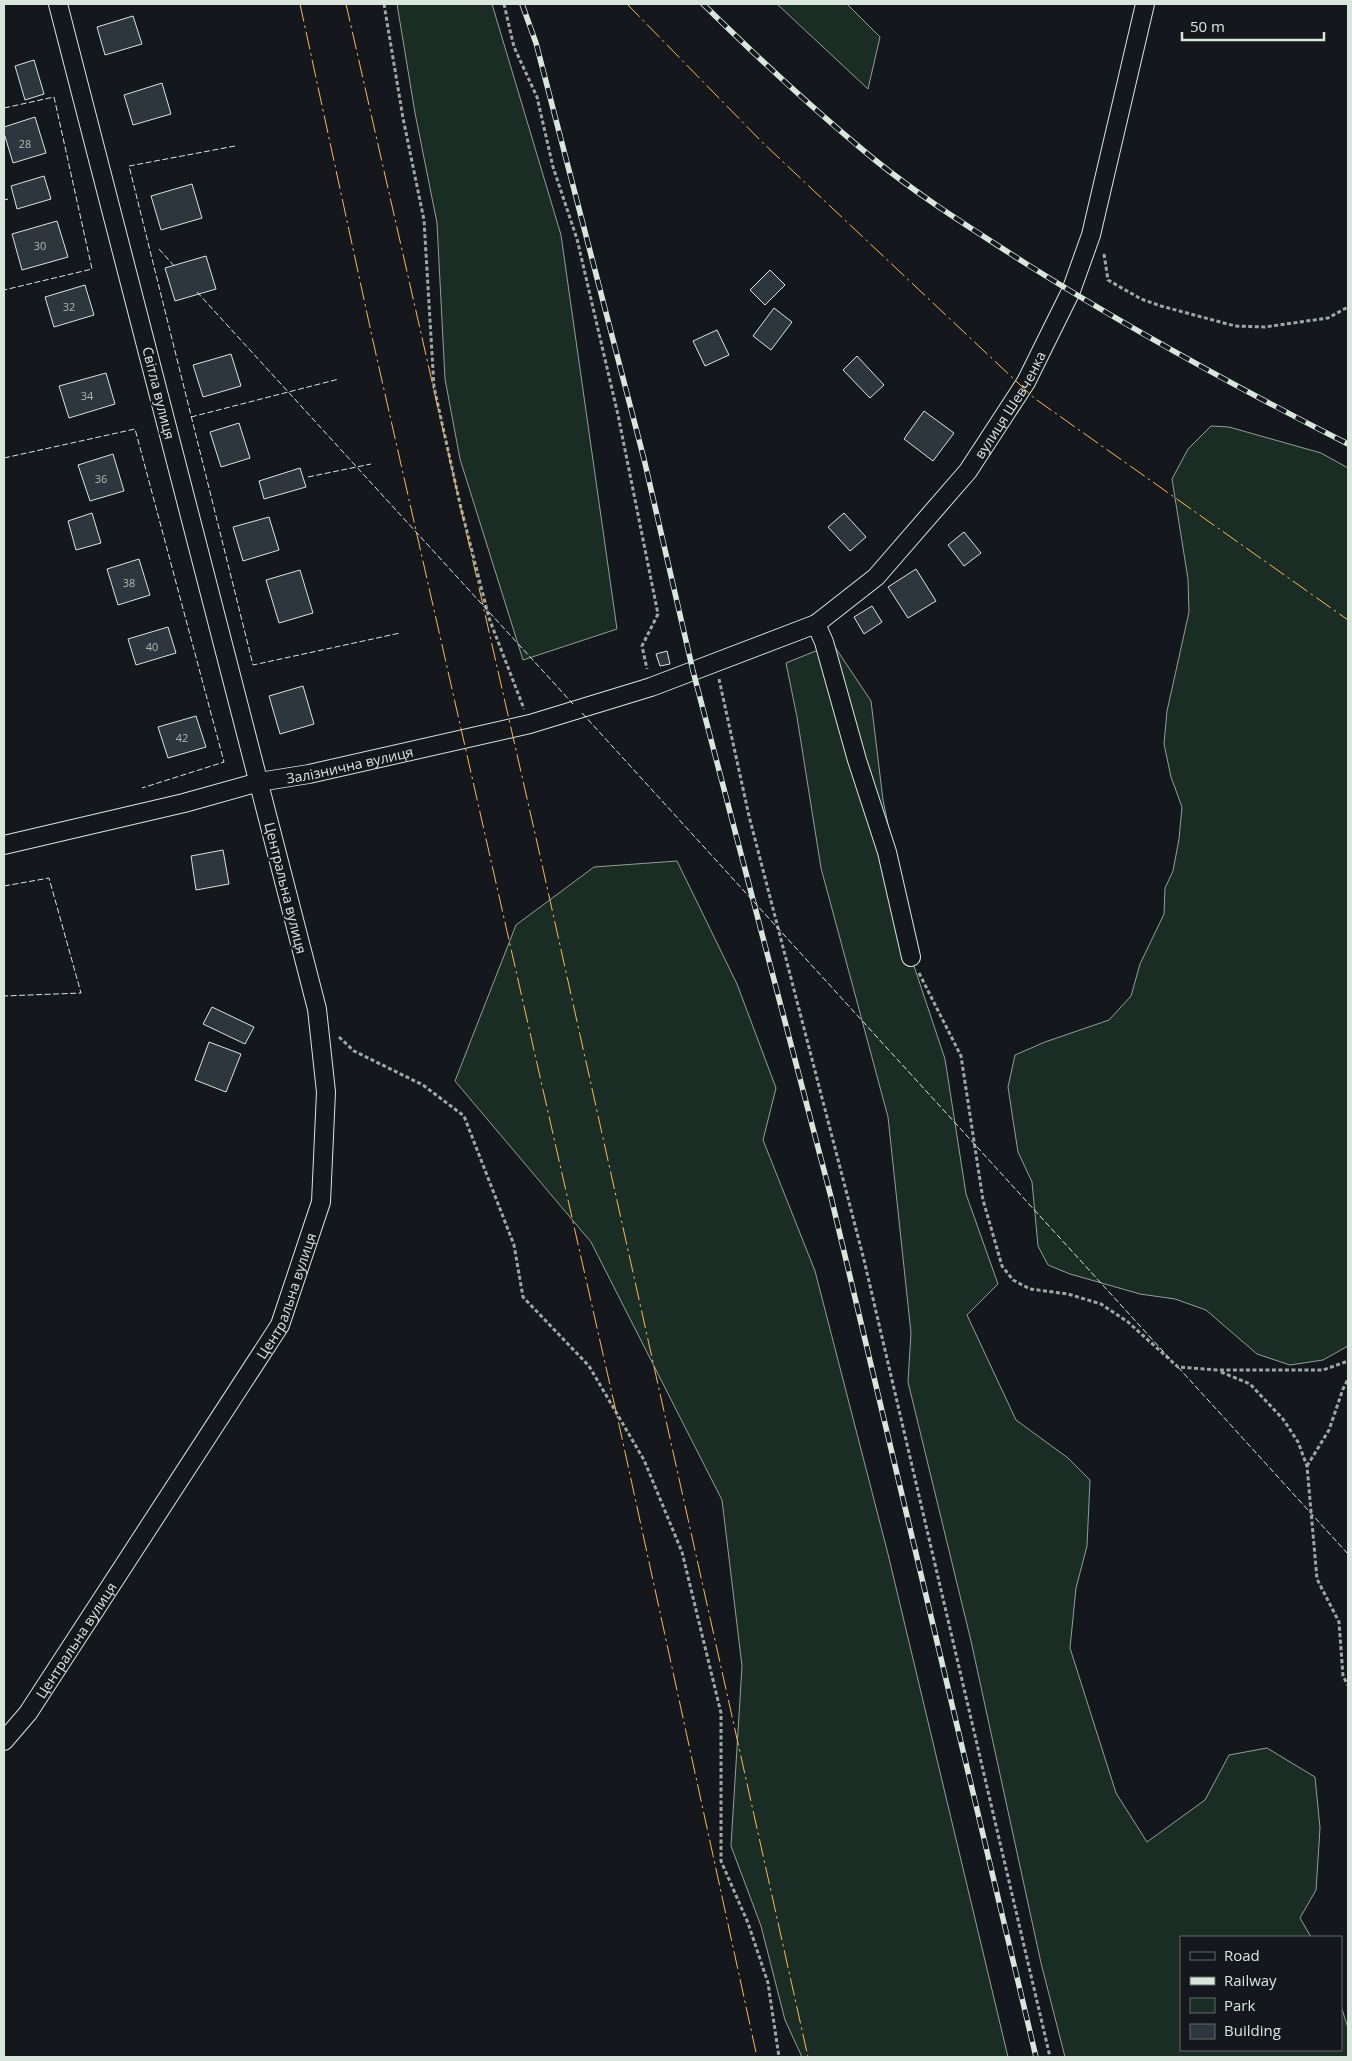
<svg xmlns="http://www.w3.org/2000/svg" width="1352" height="2061" font-family="'Open Sans',sans-serif">
  <style>
    .green { fill: #1a2d24; stroke: #939e99 }
    .building { fill: #2c363c; stroke: #d8e6dc }
    .lines { fill: none; stroke-linecap: round; stroke-linejoin: round }
    .street-casing { stroke: #d8e6dc; stroke-width: 20 }
    .path { stroke: #9da8a2; stroke-width: 3; stroke-dasharray: 4 2.5; stroke-linecap: butt }
    .street { stroke: #14181c; stroke-width: 18 }
    .rail-casing { stroke: #d8e6dc; stroke-width: 5.5 }
    .rail { stroke: #14181c; stroke-width: 4; stroke-dasharray: 11; stroke-linecap: butt }
    .fence { stroke: #d8e6dc; stroke-width: 1; stroke-dasharray: 6 2.5; stroke-linecap: butt }
    .power { stroke: #ffb74d; stroke-width: 1; stroke-dasharray: 18 4 2.5 4; stroke-linecap: butt }
    .labels { text-anchor: middle; dominant-baseline: central; stroke-width: 4; stroke-linejoin: round; paint-order: stroke }
    .number-label { font-size: 11px; fill: #adbab4 }
    .street-label { font-size: 14px; fill: #d8e6dc; stroke: #14181c }
  </style>
  <rect width="100%" height="100%" fill="#14181c"/>
  <g class="green">
    <path d="M397 4H492L561 235 617 629 523 660 460 459 445 379 437 223 415 113Z"/>
    <path d="M777 4H847L880 37 868 89Z"/>
    <path d="M1211 426 1229 427 1321 453 1348 468V1346L1323 1360 1290 1365 1257 1354 1206 1310 1175 1299 1140 1294 1070 1274 1048 1265 1038 1246 1032 1182 1018 1152 1013 1120 1008 1087 1015 1055 1045 1042 1109 1020 1131 996 1140 964 1164 914 1165 888 1173 871 1179 839 1182 807 1171 777 1164 744 1167 711 1189 612 1188 579 1172 479 1188 449Z"/>
    <path d="M833 644 871 701 883 800 912 940 911 957 945 1059 966 1194 998 1284 967 1315 1016 1420 1068 1458 1090 1480 1087 1546 1076 1588 1070 1648 1116 1793 1147 1842 1205 1800 1229 1755 1267 1748 1315 1777 1320 1828 1316 1890 1300 1918 1311 1937H1181V2050H1341V2006L1348 2028V2057H1065L1041 1963 971 1641 908 1382 911 1333 888 1117 821 868 797 717 786 663Z"/>
    <path d="M677 861 737 984 776 1088 763 1140 815 1271 888 1554 1008 2057H802L785 2020 761 1926 731 1846 742 1666 722 1500 591 1242 455 1081 516 925 594 867Z"/>
  </g>
  <g class="building">
    <path d="M133 16 142 44 105 55 97 27Z"/>
    <path d="M34 60 44 94 25 100 15 66Z"/>
    <path d="M162 83 171 114 133 125 124 95Z"/>
    <path d="M35 117 46 153 13 163 4 133V127Z"/>
    <path d="M44 176 51 199 17 209 11 186Z"/>
    <path d="M192 184 202 218 161 230 151 196Z"/>
    <path d="M57 221 68 257 22 270 12 234Z"/>
    <path d="M206 256 216 289 175 301 165 268Z"/>
    <path d="M770 270 785 285 765 305 750 290Z"/>
    <path d="M85 285 94 315 54 327 45 297Z"/>
    <path d="M774 308 792 322 771 350 753 336Z"/>
    <path d="M717 330 729 355 705 366 693 341Z"/>
    <path d="M231 354 241 386 203 397 193 365Z"/>
    <path d="M857 356 884 385 870 398 843 370Z"/>
    <path d="M106 373 115 404 69 418 59 386Z"/>
    <path d="M924 411 954 433 933 461 904 439Z"/>
    <path d="M239 423 250 458 221 467 210 432Z"/>
    <path d="M113 454 124 491 90 501 78 465Z"/>
    <path d="M300 468 306 487 264 499 259 481Z"/>
    <path d="M92 513 101 543 76 550 68 521Z"/>
    <path d="M844 513 866 537 850 551 828 527Z"/>
    <path d="M269 517 279 550 243 561 233 527Z"/>
    <path d="M964 532 981 553 964 566 948 545Z"/>
    <path d="M139 559 150 595 118 605 107 569Z"/>
    <path d="M916 569 936 601 908 618 888 587Z"/>
    <path d="M300 570 313 613 279 623 266 580Z"/>
    <path d="M872 606 882 622 864 634 854 617Z"/>
    <path d="M168 627 176 653 136 665 128 639Z"/>
    <path d="M667 651 670 664 660 666 656 654Z"/>
    <path d="M303 686 314 724 280 734 269 696Z"/>
    <path d="M196 716 206 747 168 758 158 727Z"/>
    <path d="M223 850 229 884 196 890 191 856Z"/>
    <path d="M212 1007 254 1027 245 1044 203 1024Z"/>
    <path d="M209 1042 241 1054 226 1092 195 1080Z"/>
  </g>
  <g class="lines">
    <g class="street-casing">
      <g id="street">
        <path d="M816 624 824 642 857 760 887 852 911 957"/>
        <path id="s1" d="M4 845 184 803 259 782 309 774 530 724 651 687 816 624 876 577 968 471 1026 382 1071 291 1091 235 1145 4"/>
        <path id="s2" d="M4 1741 28 1713 280 1325 321 1202 326 1092 317 1009 58 4"/>
      </g>
    </g>
    <g class="path">
      <path d="M384 4 403 118 424 220 434 387 460 504 489 618 524 709"/>
      <path d="M504 4 514 47 537 97 553 167 577 239 618 415 658 614 642 646 647 669"/>
      <path d="M1104 254 1108 280 1141 299 1161 306 1235 326 1265 327 1328 318 1348 307"/>
      <path d="M719 679 749 816 864 1260 1050 2057"/>
      <path d="M919 973 961 1056 983 1200 1002 1266 1013 1280 1030 1289 1068 1294 1101 1304 1128 1322 1178 1367 1217 1370H1323L1348 1361"/>
      <path d="M339 1037 354 1051 423 1085 464 1116 514 1245 523 1297 589 1366 644 1460 682 1552 721 1713V1861L748 1923 768 1983 779 2057"/>
      <path d="M1221 1372 1250 1384 1283 1419 1298 1442 1307 1466 1317 1579 1339 1622 1343 1676 1348 1685"/>
      <path d="M1307 1466 1329 1430 1343 1389 1348 1379"/>
    </g>
    <use href="#street" class="street"/>
    <g class="rail-casing">
      <g id="rail">
        <path d="M522 4 536 43 644 459 693 671 831 1197 1036 2057"/>
        <path d="M703 4C758 58 815 111 875 160 922 198 974 230 1025 263 1130 329 1238 388 1348 444"/>
      </g>
    </g>
    <use href="#rail" class="rail"/>
    <g class="fence">
      <path d="M4 108 54 97 92 269 4 290"/>
      <path d="M235 146 129 166 253 665 400 633"/>
      <path d="M4 200 8 199"/>
      <path d="M159 249 176 268"/>
      <path d="M197 292 573 704"/>
      <path d="M191 417 339 379"/>
      <path d="M4 458 135 429 224 762 142 788"/>
      <path d="M308 477 371 464"/>
      <path d="M582 713 1171 1360"/>
      <path d="M4 886 49 878 81 993 4 996"/>
      <path d="M1178 1367 1348 1554"/>
    </g>
    <g class="power">
      <path d="M300 4 373 341 620 1429 757 2057"/>
      <path d="M346 4 539 851 808 2057"/>
      <path d="M627 4 762 142 1034 398 1348 620"/>
    </g>
  </g>
  <g class="labels">
    <g class="number-label">
      <text x="25" y="143">28</text>
      <text x="40" y="245">30</text>
      <text x="69" y="306">32</text>
      <text x="87" y="395">34</text>
      <text x="101" y="478">36</text>
      <text x="129" y="582">38</text>
      <text x="152" y="646">40</text>
      <text x="182" y="737">42</text>
    </g>
    <g class="street-label">
      <text transform="translate(159 393) rotate(76)">Світла вулиця</text>
      <text stroke="none"><textPath href="#s1" startOffset="1138">вулиця Шевченка</textPath></text>
      <text stroke="none"><textPath href="#s1" startOffset="355">Залізнична вулиця</textPath></text>
      <text transform="translate(286 888) rotate(76)">Центральна вулиця</text>
      <text stroke="none"><textPath href="#s2" startOffset="529">Центральна вулиця</textPath></text>
      <text stroke="none"><textPath href="#s2" startOffset="124">Центральна вулиця</textPath></text>
    </g>
  </g>
  <rect width="1352" height="2061" fill="none" stroke="#d8e6dc" stroke-width="10"/>
  <rect x="1180" y="1936" width="162" height="115" fill="#14181c" stroke="#626a69"/>
  <rect x="1190" y="1952" width="25" height="8" fill="#14181c" stroke="#626a69"/>
  <text x="1224" y="1961" font-size="15" fill="#d8e6dc">Road</text>
  <rect x="1190" y="1977" width="25" height="8" fill="#d8e6dc" stroke="#626a69"/>
  <text x="1224" y="1986" font-size="15" fill="#d8e6dc">Railway</text>
  <rect x="1190" y="1998" width="25" height="15" fill="#1a2d24" stroke="#626a69"/>
  <text x="1224" y="2011" font-size="15" fill="#d8e6dc">Park</text>
  <rect x="1190" y="2024" width="25" height="15" fill="#2c363c" stroke="#626a69"/>
  <text x="1224" y="2036" font-size="15" fill="#d8e6dc">Building</text>
  <path d="M1182 32v8h142v-8" fill="none" stroke="#d8e6dc" stroke-width="2.5"/>
  <text x="1190" y="32" font-size="15" fill="#d8e6dc" stroke="#14181c" stroke-width="4" paint-order="stroke">50 m</text>
</svg>
